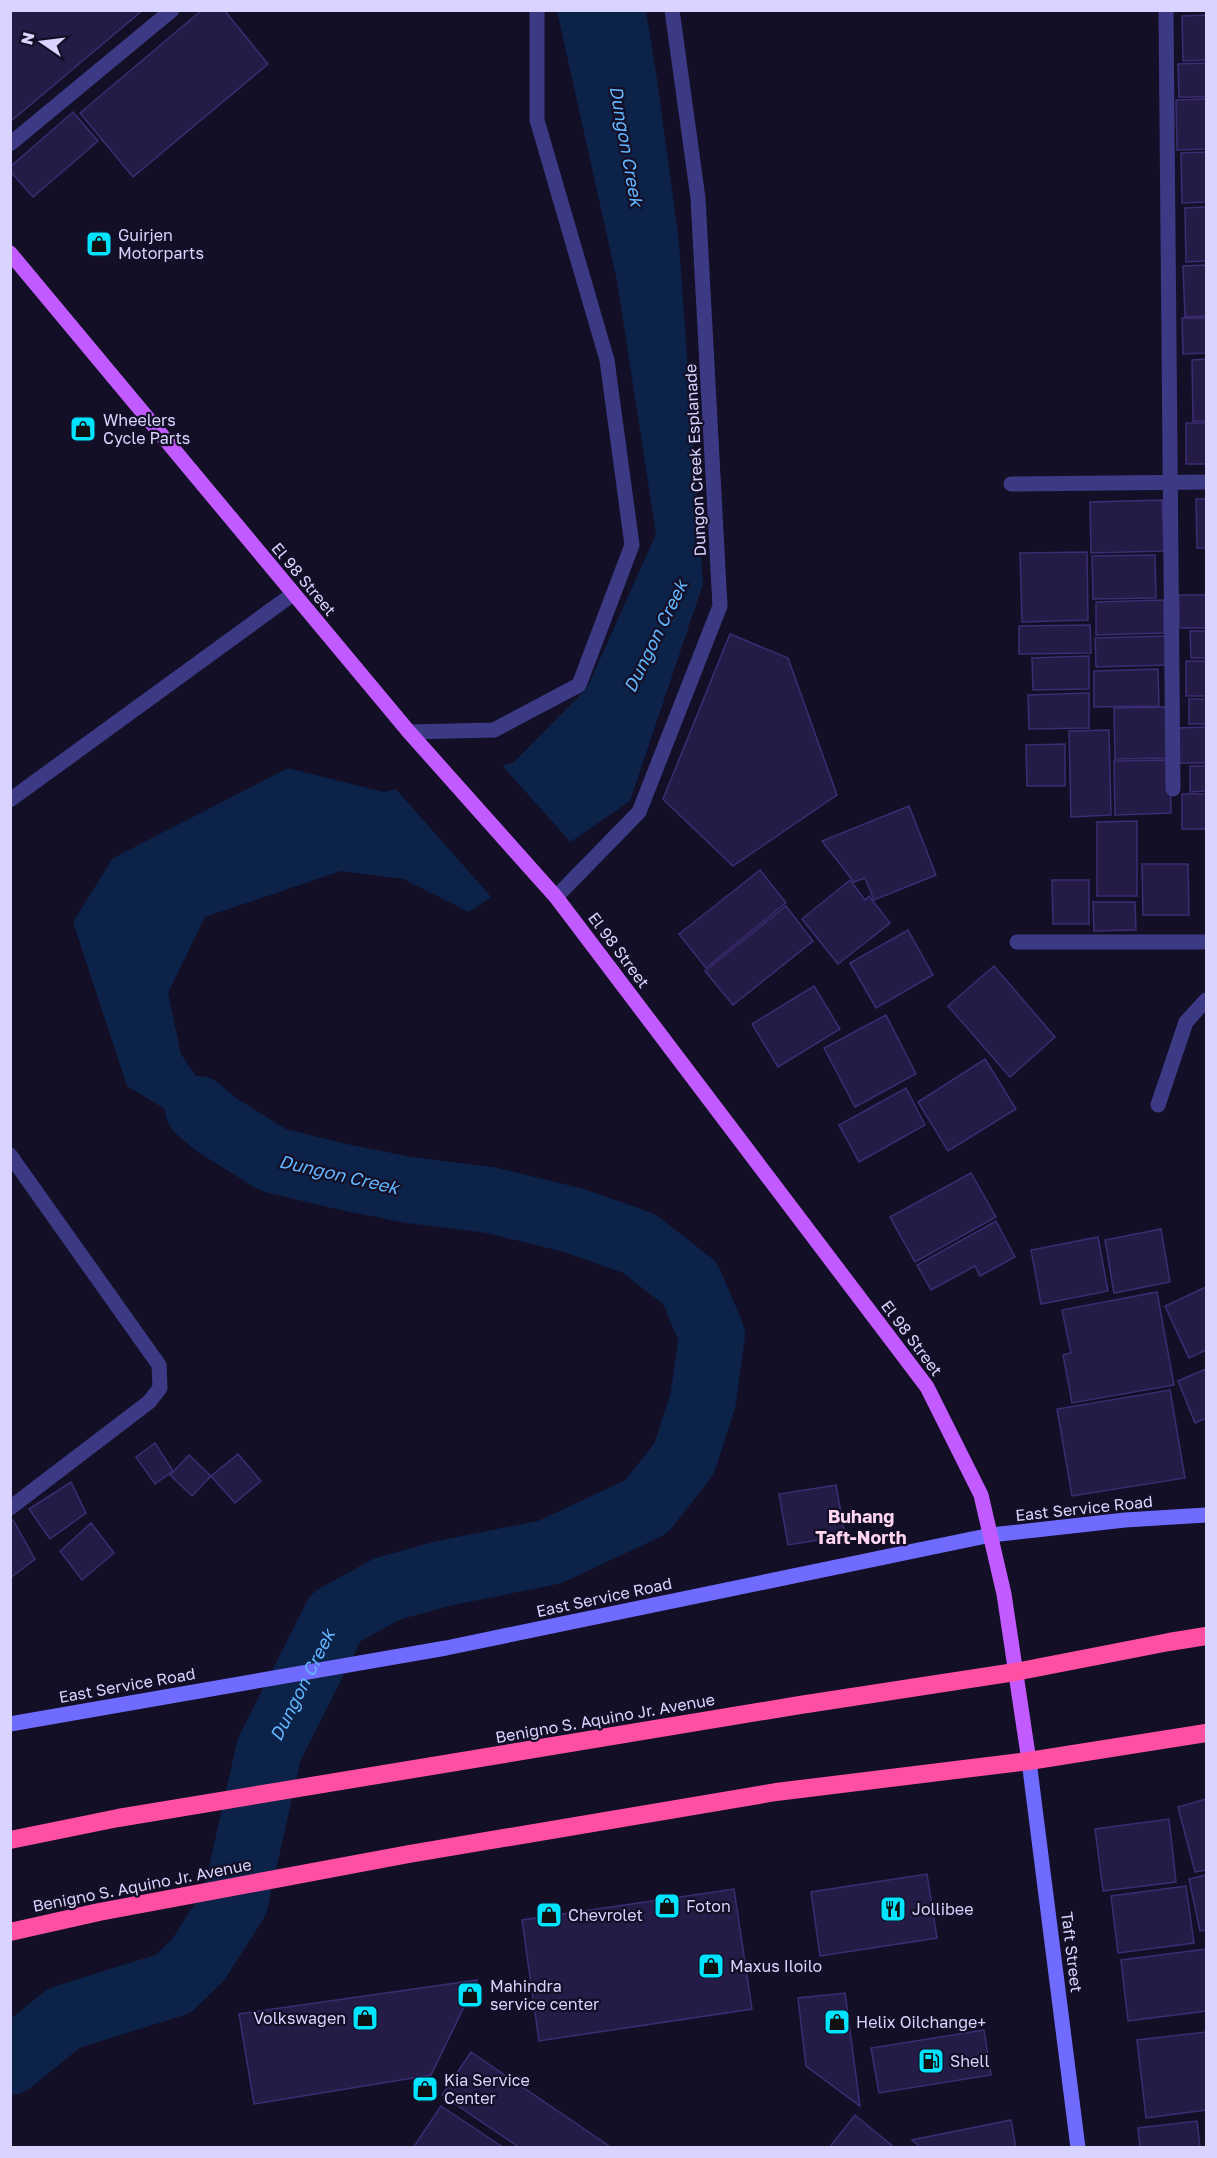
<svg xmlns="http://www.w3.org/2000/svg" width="1217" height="2158" font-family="'Golos Text',sans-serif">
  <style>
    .water { fill: #0c2248 }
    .pier { fill: #130f26 }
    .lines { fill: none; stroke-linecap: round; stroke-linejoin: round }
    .river { stroke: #0c2248; stroke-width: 66 }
    .building { fill: #241b47; stroke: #3b2d73; stroke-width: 1.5 }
    .street { stroke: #3d3a85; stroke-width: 15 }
    .secondary { stroke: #6f6bff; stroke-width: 15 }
    .primary { stroke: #c25bff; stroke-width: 15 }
    .highway { stroke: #ff4fa3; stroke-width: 18 }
    .labels { text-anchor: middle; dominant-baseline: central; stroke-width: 4.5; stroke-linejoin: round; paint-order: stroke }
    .poi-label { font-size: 16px; fill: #d9d4ff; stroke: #130f26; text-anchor: start }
    .street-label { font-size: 16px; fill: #d9d4ff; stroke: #130f26 }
    .water-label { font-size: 18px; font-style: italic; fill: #62b6ff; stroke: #130f26 }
    .neighbourhood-label { font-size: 18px; font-weight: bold; fill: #ffd6f0; stroke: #130f26 }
  </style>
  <rect width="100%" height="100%" fill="#130f26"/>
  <path class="water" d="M557 11H646L657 79 679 242 703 584 630 801 469 912 403 879 341 871 205 917 168 993 181 1054 220 1113 273 1160 183 1120 127 1086 73 922 113 858 288 768 384 792 513 763 587 688 656 534 617 281Z"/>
  <path class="pier" d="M500 763 573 845 493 899 394 787Z"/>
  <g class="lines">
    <path class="river" id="s1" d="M10 2062 64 2018 173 1984 198 1960 235 1902 269 1750 336 1617 387 1589 445 1573 550 1552 646 1507 684 1459 703 1400 712 1335 690 1283 638 1243 572 1220 490 1200 409 1190 339 1176 273 1160 217 1125 198 1109"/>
  </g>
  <g class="building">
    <path d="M10 10H143L10 122Z"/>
    <path d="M202 10H224L268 64 133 177 80 113Z"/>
    <path d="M1206 15V60L1183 61 1182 16Z"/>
    <path d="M1206 63V97H1179L1178 64Z"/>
    <path d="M1206 99V149L1177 150 1176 100Z"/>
    <path d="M73 112 98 141 33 197 10 171V167Z"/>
    <path d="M1206 152V202L1182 203 1181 153Z"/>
    <path d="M1206 207V261L1186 262 1185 208Z"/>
    <path d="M1206 265V316L1185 317 1183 266Z"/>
    <path d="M1182 318H1206V353L1183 354Z"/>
    <path d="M1206 359V421H1193L1192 360Z"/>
    <rect x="1186" y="423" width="20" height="41"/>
    <path d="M1196 499H1206V548H1197Z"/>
    <path d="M1162 500 1164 551 1091 553 1090 502Z"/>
    <path d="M1087 552 1088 620 1022 622 1020 553Z"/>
    <path d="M1155 555 1156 598 1093 599 1092 556Z"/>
    <rect x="1179" y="595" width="27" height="33"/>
    <path d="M1164 600V633L1096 635V602Z"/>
    <path d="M1090 625 1091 653 1019 654V626Z"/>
    <path d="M1190 631H1206V658H1191Z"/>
    <path d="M730 634 788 658 837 795 733 866 663 799Z"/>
    <path d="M1167 636 1168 665 1096 667 1095 638Z"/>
    <path d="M1089 656V689L1033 690 1032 658Z"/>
    <rect x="1186" y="661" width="20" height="35"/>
    <path d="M1158 669 1159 706 1094 707V671Z"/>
    <path d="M1089 693V728L1029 729 1028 695Z"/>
    <rect x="1189" y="699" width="17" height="25"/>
    <path d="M1167 707 1168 758 1115 759 1114 708Z"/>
    <path d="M1206 727V763H1177V728Z"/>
    <path d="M1109 730 1111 815 1071 817 1069 731Z"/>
    <path d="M1065 744V786H1027L1026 745Z"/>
    <path d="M1170 760 1171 813 1115 815 1114 761Z"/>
    <path d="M1190 766H1206V791L1190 792Z"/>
    <rect x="1182" y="794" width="24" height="35"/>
    <path d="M909 806 936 875 874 900 865 878 854 882 822 841Z"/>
    <path d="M1137 821V896H1097V822Z"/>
    <path d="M1142 864H1188L1189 915H1143Z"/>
    <path d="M760 870 786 903 706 968 679 934Z"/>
    <path d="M850 880 865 900 869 896 890 923 838 964 802 919Z"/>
    <path d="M1052 880H1089V924H1053Z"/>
    <path d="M1093 902H1135L1136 930 1094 931Z"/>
    <path d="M786 906 813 941 733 1005 705 971Z"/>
    <path d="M908 930 933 975 876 1008 850 963Z"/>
    <path d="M994 966 1055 1037 1010 1077 948 1006Z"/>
    <path d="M814 986 840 1029 778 1067 752 1024Z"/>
    <path d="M886 1015 916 1074 855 1107 824 1048Z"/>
    <path d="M985 1059 1016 1109 948 1151 918 1102Z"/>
    <path d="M906 1088 925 1125 859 1162 839 1125Z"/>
    <path d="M971 1173 996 1217 915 1262 890 1217Z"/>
    <path d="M996 1221 1015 1257 980 1276 975 1266 931 1290 917 1265Z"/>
    <path d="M1161 1229 1170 1282 1114 1293 1105 1240Z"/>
    <path d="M1098 1237 1108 1291 1041 1304 1031 1250Z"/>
    <path d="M1206 1287V1350L1189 1358 1165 1306Z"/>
    <path d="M1157 1292 1174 1385 1072 1403 1063 1355 1071 1353 1062 1310Z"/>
    <path d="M1206 1369V1418L1195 1423 1178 1381Z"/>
    <path d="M1170 1390 1185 1478 1072 1496 1057 1409Z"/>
    <path d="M155 1443 173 1471 155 1484 136 1457Z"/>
    <path d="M238 1454 261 1481 235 1503 211 1476Z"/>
    <path d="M189 1455 211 1476 192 1496 170 1475Z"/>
    <path d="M71 1482 86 1513 50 1539 29 1509Z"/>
    <path d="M836 1485 845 1536 788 1545 779 1494Z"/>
    <path d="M13 1520 35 1559 10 1578V1522Z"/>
    <path d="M91 1523 114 1553 82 1580 60 1551Z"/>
    <path d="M1206 1799V1870L1195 1872 1178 1807Z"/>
    <path d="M1169 1819 1176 1882 1103 1891 1095 1829Z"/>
    <path d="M927 1874 937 1938 820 1956 811 1892Z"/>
    <path d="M1206 1875V1930L1200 1931 1189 1879Z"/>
    <path d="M1186 1886 1194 1943 1118 1953 1111 1896Z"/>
    <path d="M734 1889 752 2009 539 2041 522 1920Z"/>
    <path d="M1206 1949V2011L1128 2021 1121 1960Z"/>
    <path d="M477 1980 431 2075 254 2104 239 2014Z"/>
    <path d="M845 1993 860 2106 806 2066 798 1998Z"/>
    <path d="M984 2030 991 2075 879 2093 871 2048Z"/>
    <path d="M1206 2032V2110L1146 2118 1137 2040Z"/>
    <path d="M471 2052 612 2148H520L442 2095Z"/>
    <path d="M441 2106 504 2148H413Z"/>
    <path d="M855 2115 895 2148H829Z"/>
    <path d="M1011 2120 1016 2148H921L912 2140Z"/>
    <path d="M1197 2121 1200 2148H1140L1138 2128Z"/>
  </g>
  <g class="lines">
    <g class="street">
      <path d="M1166 10 1173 789"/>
      <path d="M10 144 172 10"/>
      <path d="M1011 484 1206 482"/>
      <path d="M409 732 494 730 579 685 632 545 607 360 537 120V10"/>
      <path d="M10 800 293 594"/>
      <path d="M556 897 639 812 720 606 698 198 672 10"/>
      <path d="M1017 942H1206"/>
      <path d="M1158 1105 1186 1022 1206 1000"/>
      <path d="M10 1155 159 1365 160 1388 149 1402 10 1508"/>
    </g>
    <g class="secondary">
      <path d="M10 1724 446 1648 991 1535 1125 1520 1206 1515"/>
      <path d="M1029 1761 1078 2148"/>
    </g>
    <path class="primary" d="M10 253 409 732 556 897 927 1387 981 1495 1004 1594 1029 1761"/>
    <g class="highway">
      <path d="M10 1840 118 1818 800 1705 1015 1672 1169 1642 1206 1636"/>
      <path d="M10 1932 99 1912 409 1854 776 1792 1029 1761 1206 1733"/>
    </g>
  </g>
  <defs>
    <g id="shop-square" transform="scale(1.35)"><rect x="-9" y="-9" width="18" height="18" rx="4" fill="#00e5ff" stroke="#130f26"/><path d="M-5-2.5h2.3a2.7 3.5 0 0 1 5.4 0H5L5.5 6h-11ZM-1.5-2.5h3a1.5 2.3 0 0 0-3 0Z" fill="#111"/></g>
    <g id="restaurant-square" transform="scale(1.35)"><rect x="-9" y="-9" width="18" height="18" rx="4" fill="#00e5ff" stroke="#130f26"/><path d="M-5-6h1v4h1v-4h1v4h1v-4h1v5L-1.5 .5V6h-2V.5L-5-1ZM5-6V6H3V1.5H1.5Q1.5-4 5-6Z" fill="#111"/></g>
    <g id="fuel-square" transform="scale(1.35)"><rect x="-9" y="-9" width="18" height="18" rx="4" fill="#00e5ff" stroke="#130f26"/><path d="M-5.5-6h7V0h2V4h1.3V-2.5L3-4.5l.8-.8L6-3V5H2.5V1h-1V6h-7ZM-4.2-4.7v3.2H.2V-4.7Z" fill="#111"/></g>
  </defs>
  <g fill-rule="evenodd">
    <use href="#shop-square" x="99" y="244"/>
    <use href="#shop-square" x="83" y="429"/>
    <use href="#shop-square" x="667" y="1906"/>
    <use href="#restaurant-square" x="893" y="1909"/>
    <use href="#shop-square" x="549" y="1915"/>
    <use href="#shop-square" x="711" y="1966"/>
    <use href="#shop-square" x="470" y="1995"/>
    <use href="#shop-square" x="365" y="2018"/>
    <use href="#shop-square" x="837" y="2022"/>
    <use href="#fuel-square" x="931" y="2061"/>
    <use href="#shop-square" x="425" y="2089"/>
  </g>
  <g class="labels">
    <g class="poi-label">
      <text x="118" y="235">Guirjen<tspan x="118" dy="18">Motorparts</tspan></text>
      <text x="103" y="420">Wheelers<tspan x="103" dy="18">Cycle Parts</tspan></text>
      <text x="686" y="1906">Foton</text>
      <text x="912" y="1909">Jollibee</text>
      <text x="568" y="1915">Chevrolet</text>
      <text x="730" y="1966">Maxus Iloilo</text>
      <text x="490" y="1986">Mahindra<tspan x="490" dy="18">service center</tspan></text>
      <text x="346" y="2018" text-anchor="end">Volkswagen</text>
      <text x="856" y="2022">Helix Oilchange+</text>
      <text x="950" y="2061">Shell</text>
      <text x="444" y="2080">Kia Service<tspan x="444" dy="18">Center</tspan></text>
    </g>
    <g class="street-label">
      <text transform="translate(695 460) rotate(-93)">Dungon Creek Esplanade</text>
      <text transform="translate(304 579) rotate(50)">El 98 Street</text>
      <text transform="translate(619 950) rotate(53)">El 98 Street</text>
      <text transform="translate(912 1338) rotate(53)">El 98 Street</text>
      <text transform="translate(1084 1508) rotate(-6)">East Service Road</text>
      <text transform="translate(604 1597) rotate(-12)">East Service Road</text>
      <text transform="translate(127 1685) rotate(-10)">East Service Road</text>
      <text transform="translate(605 1718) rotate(-10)">Benigno S. Aquino Jr. Avenue</text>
      <text transform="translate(142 1885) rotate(-11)">Benigno S. Aquino Jr. Avenue</text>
      <text transform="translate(1072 1952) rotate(83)">Taft Street</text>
    </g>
    <g class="water-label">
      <text transform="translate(627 146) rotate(80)">Dungon Creek</text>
      <text transform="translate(655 636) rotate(-64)">Dungon Creek</text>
      <text transform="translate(339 1174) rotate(13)">Dungon Creek</text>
      <text stroke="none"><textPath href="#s1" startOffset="516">Dungon Creek</textPath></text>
    </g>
    <g class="neighbourhood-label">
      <text x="861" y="1516">Buhang<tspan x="861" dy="21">Taft-North</tspan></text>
    </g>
  </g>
  <rect width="1217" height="2158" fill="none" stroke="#d9d4ff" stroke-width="24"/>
  <g transform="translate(42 42) rotate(284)" stroke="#130f26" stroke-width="4.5" paint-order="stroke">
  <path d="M0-4.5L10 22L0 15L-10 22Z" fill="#d9d4ff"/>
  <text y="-9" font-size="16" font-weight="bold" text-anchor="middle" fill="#d9d4ff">N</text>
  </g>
</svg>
